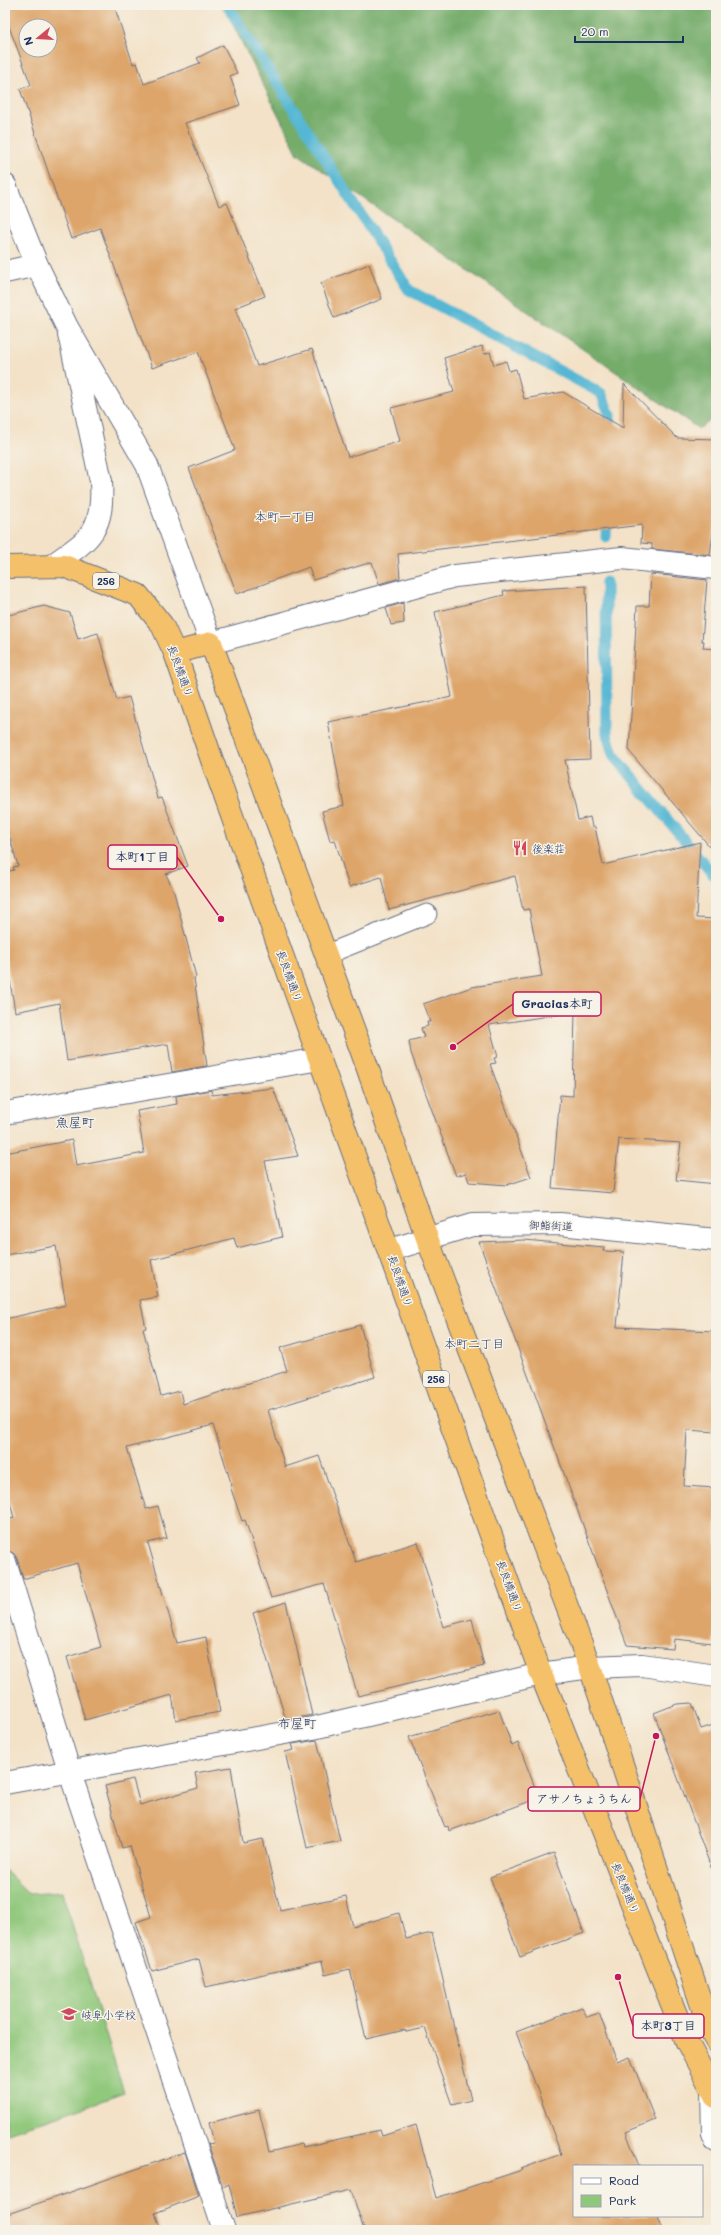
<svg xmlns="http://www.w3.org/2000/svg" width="721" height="2235" font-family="Mali,'Klee One',sans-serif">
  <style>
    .green { fill: #90c87b; stroke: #567c6c }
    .forest { fill: #74ac6b; stroke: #486e64 }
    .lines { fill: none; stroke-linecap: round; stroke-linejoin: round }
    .stream { stroke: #56b7d4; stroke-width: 11 }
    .building { fill: #dda56b; fill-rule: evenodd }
    .service-casing { stroke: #676e83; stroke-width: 21 }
    .minor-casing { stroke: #676e83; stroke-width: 24 }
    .tertiary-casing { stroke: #676e83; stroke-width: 24 }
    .trunk-casing { stroke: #676e83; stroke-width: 24 }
    .service { stroke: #fff; stroke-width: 19 }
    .minor { stroke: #fff; stroke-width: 22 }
    .tertiary { stroke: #fff; stroke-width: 22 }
    .trunk { stroke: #f4c16a; stroke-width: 22 }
    .labels { text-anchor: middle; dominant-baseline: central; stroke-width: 3; stroke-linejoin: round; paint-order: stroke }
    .shield { fill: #f7f3e8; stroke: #5d6a87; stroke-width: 1 }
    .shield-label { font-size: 10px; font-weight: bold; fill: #1b2f5e }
    .street-label { font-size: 11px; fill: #1b2f5e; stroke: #f7f3e8 }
    .poi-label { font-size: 11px; fill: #1b2f5e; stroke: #f7f3e8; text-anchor: start }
    .neighbourhood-label { font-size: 12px; fill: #1b2f5e; stroke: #f7f3e8 }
    .quarter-label { font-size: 13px; fill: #1b2f5e; stroke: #f7f3e8 }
    .leader { fill: none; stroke: #c2185b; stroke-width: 1.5 }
    .callout-dot { fill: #c2185b; stroke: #f7f3e8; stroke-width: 1.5 }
    .callout { fill: #f7f3e8; stroke: #c2185b; stroke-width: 1.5 }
    .callout-label { font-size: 12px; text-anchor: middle; font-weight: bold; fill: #1b2f5e }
  </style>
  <rect width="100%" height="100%" fill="#f7f3e8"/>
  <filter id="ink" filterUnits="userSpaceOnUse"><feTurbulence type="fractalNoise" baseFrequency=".025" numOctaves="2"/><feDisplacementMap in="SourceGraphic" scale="8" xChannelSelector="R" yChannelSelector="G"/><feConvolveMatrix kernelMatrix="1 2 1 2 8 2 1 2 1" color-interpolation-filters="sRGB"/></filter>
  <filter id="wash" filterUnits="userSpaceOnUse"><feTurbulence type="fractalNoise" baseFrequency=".012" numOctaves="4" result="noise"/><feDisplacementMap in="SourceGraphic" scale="16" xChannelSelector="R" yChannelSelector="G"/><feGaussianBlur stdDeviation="0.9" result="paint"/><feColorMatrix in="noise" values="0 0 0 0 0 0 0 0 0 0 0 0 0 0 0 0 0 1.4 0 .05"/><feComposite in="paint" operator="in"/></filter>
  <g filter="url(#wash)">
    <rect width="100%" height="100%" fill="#f3e2c8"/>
    <path class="green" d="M5 1870 29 1894 62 1892 124 2093 5 2134Z"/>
    <path class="forest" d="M223 5H716V415L699 429 298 154Z"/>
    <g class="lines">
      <g class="stream">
        <path d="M227 5 409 290 601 393 610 415V435"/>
        <path d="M606 537 607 514"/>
        <path d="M606 582 607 734 613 754 716 878"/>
      </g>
    </g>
    <g id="blocks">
      <g class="building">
        <path d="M5 5H114L133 64 137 63 144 84 200 63 197 58 223 45 237 73 230 76 240 105 185 123 219 206 227 203 265 296 235 308 257 366 312 349 348 457 400 441 391 408 454 392 444 358 482 346 484 354 490 352 494 365 506 361 509 371 516 369 524 399 563 392 623 428 624 384 677 438 716 439V526L714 525 710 555 652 549V544L641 543 642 525 398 554 400 578 379 584 372 562 313 580 309 567 237 594 189 468 235 450 198 352 152 368 100 228 71 239 20 89 31 85 5 16ZM26 26H50V50H26Z"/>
        <path d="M369 264 382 299 334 318 321 283Z"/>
        <path d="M651 574 707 580 702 641H704L703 648 716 649V854L629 751 637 606H649Z"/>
        <path d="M586 586 590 759 565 760 578 820 590 817 592 827H595L603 865 700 842 696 918 716 919V1184L676 1180 681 1143 619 1139 613 1193 552 1188 560 1095 573 1096 575 1012 489 1025 498 1057 494 1058 496 1063 490 1064 531 1177 507 1185 469 1182 466 1173 456 1176 411 1053 409 1041 424 1037 421 1028 428 1026 427 1022H430L423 1004 472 987 542 976 529 909 523 910 515 876 389 910 381 877 349 887 335 840 330 841 322 811 344 806 328 722 452 697 435 612 504 595 503 591Z"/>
        <path d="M403 603 404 623 391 625 386 608Z"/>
        <path d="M44 606 70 613 78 639 98 633 117 700 129 697 158 798 162 797 188 866 166 874 174 892 196 977 194 978 207 1066 172 1072 168 1044 67 1061 59 1003 15 1012 5 950V872L14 870 13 867 18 866 5 821V616Z"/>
        <path d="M273 1088 298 1156 265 1161 282 1237 237 1248 234 1238 151 1260 158 1297 140 1300 146 1328 143 1329 161 1396 180 1391 183 1404 287 1371 280 1348 360 1325 375 1377 268 1410 285 1467 319 1456 356 1562 418 1542 443 1627 472 1619 484 1666 358 1696 324 1584 271 1598 245 1520 242 1521 230 1486H232L213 1425 127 1448 146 1509 158 1506 167 1538 148 1543 177 1643 206 1637 220 1712 176 1720 172 1695 85 1720 67 1657 101 1647 77 1563 23 1579 17 1558 13 1553 5 1550V1520L14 1518 5 1483V1319L66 1305 56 1246 5 1255V1153L72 1140 76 1166 144 1153 137 1111 177 1104 176 1096 211 1090 212 1095Z"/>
        <path d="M524 1240 604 1247 603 1251 624 1252 617 1327 716 1331V1432L687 1430 684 1486 716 1488V1613L713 1643 674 1639 673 1649 627 1645 479 1242Z"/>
        <path d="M286 1602 312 1715 286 1720 253 1613Z"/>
        <path d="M692 1703 701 1729 716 1724V1873H713L654 1713 677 1704Z"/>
        <path d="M499 1710 512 1746 518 1743 539 1798 449 1831 448 1826 445 1827 409 1737Z"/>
        <path d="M317 1740 340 1841 307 1848 285 1752 294 1750 292 1744Z"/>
        <path d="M231 1767 243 1843 263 1839 280 1910 346 1896 353 1927 399 1913 406 1939 432 1933 471 2100 452 2105 425 2028 406 2032 405 2030 366 2039 350 1969 325 1975 322 1961 206 1987 199 1959 152 1971 136 1922 151 1917 130 1846 122 1848 105 1786 133 1779 140 1805 198 1788 195 1773Z"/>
        <path d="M554 1853 584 1933 520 1957 490 1877Z"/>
        <path d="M582 2007 587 2017 599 2013 617 2062 630 2057 655 2120 626 2132 639 2166H574V2216H658L663 2230H364L351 2190 237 2217 229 2184 223 2187 208 2144 214 2143 209 2123 259 2110 269 2152 302 2144 303 2147 380 2130 382 2136 416 2125 436 2198 522 2170 521 2169 561 2154 516 2032Z"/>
        <path d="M185 2152 199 2196 155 2213 161 2230H5V2215Z"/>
      </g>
    </g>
  </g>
  <g filter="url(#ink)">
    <use href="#blocks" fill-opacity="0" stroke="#676e83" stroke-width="1"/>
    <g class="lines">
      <g class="service-casing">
        <path id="service" d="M325 955 427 914"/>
      </g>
      <g class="minor-casing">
        <g id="minor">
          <path d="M5 272 37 265"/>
          <path d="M51 566C90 539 104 532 101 481L69 334"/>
          <path d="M211 643 455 576 622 558 716 568"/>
          <path d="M5 1113 320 1059"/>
          <path d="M390 1250 472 1225 560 1224 716 1240"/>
          <path d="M5 1562 70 1773 224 2230"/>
          <path d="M5 1783 313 1728 541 1674 590 1667 642 1665 716 1676"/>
          <path d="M712 2091 713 2134 716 2141"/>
        </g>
      </g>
      <g class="tertiary-casing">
        <path id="tertiary" d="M5 185 37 265 67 327 147 465 211 643"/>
      </g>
      <g class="trunk-casing">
        <g id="trunk">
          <path d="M5 567 64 566 138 595 162 625 175 653 213 763 541 1674 687 2042 716 2097"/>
          <path d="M175 653 211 643 363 1055 427 1238 590 1667 708 2024 716 2041"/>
        </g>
      </g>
      <use href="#service" class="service"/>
      <use href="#minor" class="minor"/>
      <use href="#tertiary" class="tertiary"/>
      <use href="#trunk" class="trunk"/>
    </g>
  </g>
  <defs>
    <g id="restaurant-bare" transform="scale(1.2)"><path d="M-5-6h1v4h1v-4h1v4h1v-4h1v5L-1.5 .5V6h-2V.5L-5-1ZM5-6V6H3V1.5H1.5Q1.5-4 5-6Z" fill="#d1495b" stroke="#f7f3e8" stroke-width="2.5" paint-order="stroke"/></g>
    <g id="school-bare" transform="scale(1.2)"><path d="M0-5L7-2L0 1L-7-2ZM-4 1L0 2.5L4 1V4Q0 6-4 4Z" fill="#d1495b" stroke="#f7f3e8" stroke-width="2.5" paint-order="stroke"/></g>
  </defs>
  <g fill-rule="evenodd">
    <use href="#restaurant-bare" x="520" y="848"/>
    <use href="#school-bare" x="69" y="2014"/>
  </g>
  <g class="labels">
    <g class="shield">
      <rect x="93" y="573" width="26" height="16" rx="3"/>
      <rect x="423" y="1371" width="26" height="16" rx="3"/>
    </g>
    <g class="shield-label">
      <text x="106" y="581">256</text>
      <text x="436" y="1379">256</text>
    </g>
    <g class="street-label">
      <text transform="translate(181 671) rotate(70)">長良橋通り</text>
      <text transform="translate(290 976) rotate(70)">長良橋通り</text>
      <text transform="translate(551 1225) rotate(2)">御鮨街道</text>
      <text transform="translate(401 1281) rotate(71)">長良橋通り</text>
      <text transform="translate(510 1586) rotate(70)">長良橋通り</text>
      <text transform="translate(626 1888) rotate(68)">長良橋通り</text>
    </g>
    <g class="poi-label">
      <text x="532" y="848">後楽荘</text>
      <text x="81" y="2014">岐阜小学校</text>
    </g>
    <g class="neighbourhood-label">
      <text x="285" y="516">本町一丁目</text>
      <text x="474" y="1343">本町二丁目</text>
    </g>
    <g class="quarter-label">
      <text x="75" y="1121">魚屋町</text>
      <text x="297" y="1722">布屋町</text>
    </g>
  </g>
  <path class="leader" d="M221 919L177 857M453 1047L513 1004M656 1736L640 1799M618 1977L633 2026"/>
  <g class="callout-dot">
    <circle cx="221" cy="919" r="4"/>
    <circle cx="453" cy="1047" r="4"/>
    <circle cx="656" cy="1736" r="4"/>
    <circle cx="618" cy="1977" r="4"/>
  </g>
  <g class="callout">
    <rect x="108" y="845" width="69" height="24" rx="4"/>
    <rect x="513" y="992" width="88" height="24" rx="4"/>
    <rect x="528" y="1787" width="112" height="24" rx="4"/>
    <rect x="633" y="2014" width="71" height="24" rx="4"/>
  </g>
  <g class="callout-label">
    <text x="142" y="861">本町1丁目</text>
    <text x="557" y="1008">Gracias本町</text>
    <text x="584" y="1803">アサノちょうちん</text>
    <text x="668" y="2030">本町3丁目</text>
  </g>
  <rect width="721" height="2235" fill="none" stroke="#f7f3e8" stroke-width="20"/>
  <rect x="573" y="2165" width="130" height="52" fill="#f7f3e8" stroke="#9fa5b1"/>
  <rect x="581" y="2178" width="20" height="6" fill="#ffffff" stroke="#9fa5b1"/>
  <text x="609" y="2185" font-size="12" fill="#1b2f5e">Road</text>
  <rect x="581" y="2195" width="20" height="12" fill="#90c87b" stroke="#9fa5b1"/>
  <text x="609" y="2205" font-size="12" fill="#1b2f5e">Park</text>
  <g transform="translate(38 38) rotate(252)"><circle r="19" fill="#f7f3e8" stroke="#9fa5b1"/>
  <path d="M0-3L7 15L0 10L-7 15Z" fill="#d1495b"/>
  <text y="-6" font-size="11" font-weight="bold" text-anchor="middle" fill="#1b2f5e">N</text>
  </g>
  <path d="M575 36v6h108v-6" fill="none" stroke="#1b2f5e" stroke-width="2"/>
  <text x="581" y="36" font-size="12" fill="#1b2f5e" stroke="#f7f3e8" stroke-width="3" paint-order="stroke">20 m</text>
</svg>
